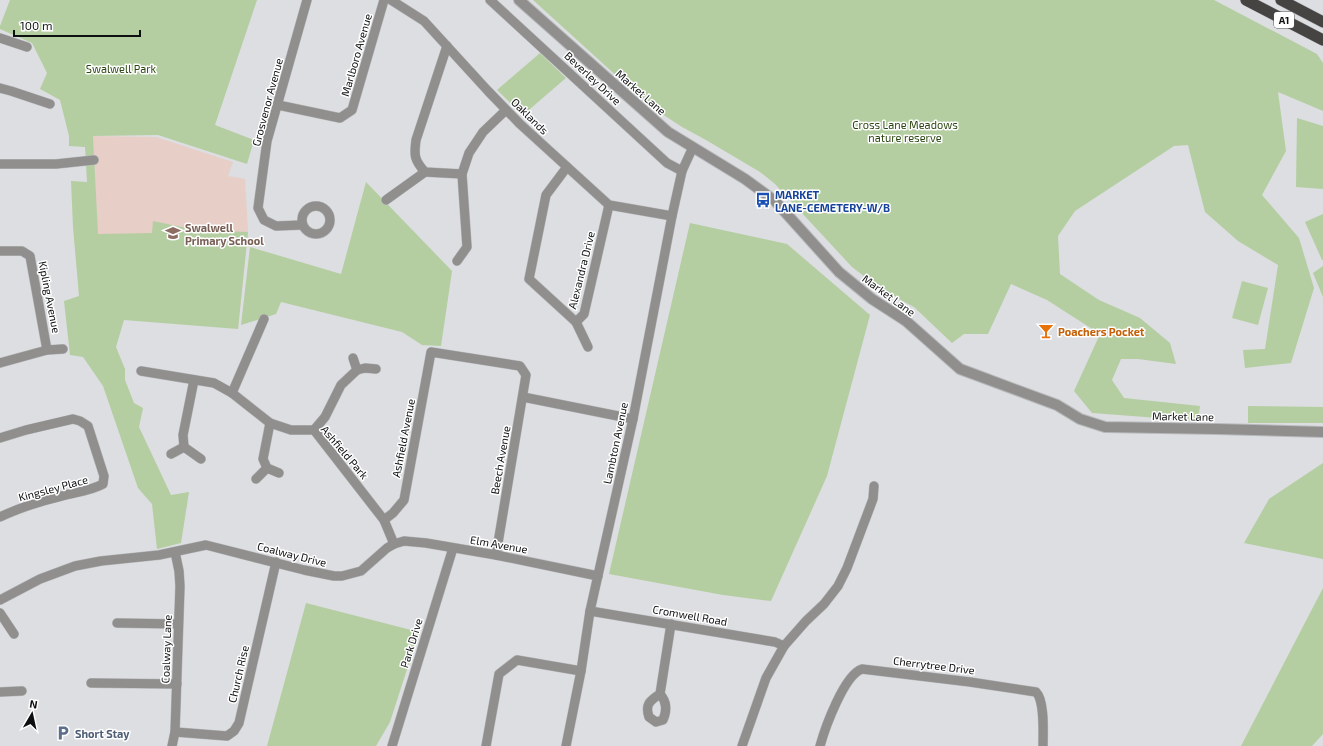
<svg xmlns="http://www.w3.org/2000/svg" width="1323" height="746" font-family="'Exo 2',sans-serif">
  <style>
    .education { fill: #e7cec6 }
    .green { fill: #b4cea1 }
    .lines { fill: none; stroke-linecap: round; stroke-linejoin: round }
    .minor-casing { stroke: #b7b9bb; stroke-width: 10 }
    .tertiary-casing { stroke: #b7b9bb; stroke-width: 12 }
    .trunk-casing { stroke: #b7b9bb; stroke-width: 12 }
    .minor { stroke: #908f8e; stroke-width: 9 }
    .tertiary { stroke: #908f8e; stroke-width: 10 }
    .trunk { stroke: #464343; stroke-width: 11 }
    .labels { text-anchor: middle; dominant-baseline: central; stroke-width: 3; stroke-linejoin: round; paint-order: stroke }
    .shield { fill: #fff; stroke: #565758; stroke-width: 1 }
    .shield-label { font-size: 10px; font-weight: bold; fill: #0e0f10 }
    .street-label { font-size: 11px; fill: #0e0f10; stroke: #fff }
    .park-label { font-size: 11px; fill: #2c4612; stroke: #fff }
    .transit-label { font-size: 11px; font-weight: bold; fill: #164399; stroke: #fff; text-anchor: start }
    .education-label { font-size: 11px; font-weight: bold; fill: #785e54; stroke: #fff; text-anchor: start }
    .food-label { font-size: 11px; font-weight: bold; fill: #c56008; stroke: #fff; text-anchor: start }
    .service-label { font-size: 11px; font-weight: bold; fill: #4e5e75; stroke: #fff; text-anchor: start }
  </style>
  <rect width="100%" height="100%" fill="#dcdee1"/>
  <path class="education" d="M93 136 156 137 233 162 228 176 245 179 248 232 238 329 99 283Z"/>
  <g class="green">
    <path d="M10 0H257L215 125 254 140 247 164 158 135 93 136 98 234 152 233 153 221 196 230 248 232 238 329 124 320 116 347 125 369V380L134 403 143 408 139 427 171 495 189 492 181 543 157 549 152 504 138 488 103 386 83 357 70 355 64 301 79 296 73 227 71 181 87 182 85 147 69 146V136L60 100 40 89 47 73 32 43 0 29V26Z"/>
    <path d="M533 0H1214L1317 54 1323 63V111L1278 92 1286 151 1262 195 1299 238 1314 288 1291 363 1245 368 1243 350 1265 349 1278 265 1238 241 1205 212 1188 145 1174 146 1075 211 1058 236 1060 274 1099 300 1140 318 1170 343 1176 364 1138 359H1121L1112 380 1124 398 1200 406 1198 421 1092 413 1074 391 1100 334 1047 300 1011 284 988 334H964L952 343 914 307 882 290 852 267 775 184 760 172 706 140 682 127 659 112 621 80Z"/>
    <path d="M540 53 566 78 523 115 497 90Z"/>
    <path d="M1297 118 1323 126V189L1296 187Z"/>
    <path d="M366 182 452 271 441 346 422 345 402 332 281 302 276 314 241 325 250 247 341 274Z"/>
    <path d="M1323 214V260H1322L1305 222Z"/>
    <path d="M690 223 787 244 870 315 827 476 771 601 723 595 609 574Z"/>
    <path d="M1323 266V297L1313 273Z"/>
    <path d="M1242 281 1268 288 1258 325 1232 318Z"/>
    <path d="M1248 406 1323 407V423H1248Z"/>
    <path d="M1323 463V559L1244 543 1269 499Z"/>
    <path d="M1323 588V734L1312 746H1241Z"/>
    <path d="M306 603 419 632 390 722 376 746H267Z"/>
  </g>
  <g class="lines">
    <g class="minor-casing">
      <g id="minor">
        <path d="M391 0 424 21 488 91 520 124 609 205 672 216"/>
        <path d="M490 0 667 163 682 171"/>
        <path d="M0 38 27 47"/>
        <path d="M447 46 416 140C414 155 414 160 425 172L462 174"/>
        <path d="M0 88 11 91 50 104"/>
        <path d="M278 105 340 118 352 110 384 0"/>
        <path d="M0 164H56L94 160"/>
        <path d="M567 167 546 195 529 279 576 322 584 314 609 205"/>
        <path d="M386 200 425 172"/>
        <circle cx="316" cy="220" r="14"/>
        <path d="M302 225 276 226 264 220 258 208 267 141 307 0"/>
        <path d="M0 251H22L30 256 47 350"/>
        <path d="M457 261 467 247 462 174 469 153 483 132 506 110"/>
        <path d="M576 322 588 347"/>
        <path d="M0 363 47 350 63 349"/>
        <path d="M357 370 365 368 376 369"/>
        <path d="M141 371 214 383 232 393 270 423 291 430H314L384 520 394 544"/>
        <path d="M194 380 183 435 184 447 201 459"/>
        <path d="M232 393 264 319"/>
        <path d="M523 397 633 419"/>
        <path d="M270 423 263 459 267 468 279 473"/>
        <path d="M314 430 325 417 341 385 357 370 353 358"/>
        <path d="M0 438 26 430 73 419 80 421 88 426 104 476 103 484C90 491 76 492 62 496 41 501 19 508 0 517"/>
        <path d="M171 454 184 447"/>
        <path d="M256 479 267 468"/>
        <path d="M384 520 393 513 404 500 431 352 520 366 526 375 496 555"/>
        <path d="M0 600 40 579 75 566 101 561 159 555 206 545 304 570 334 576H342L361 571 387 548 394 544 404 541 426 543 496 555 598 576"/>
        <path d="M590 611 775 642 784 646"/>
        <path d="M0 613 14 634"/>
        <path d="M117 623 178 624"/>
        <path d="M91 683 177 684"/>
        <path d="M0 692 22 691"/>
        <path d="M660 694C667 702 667 711 663 720L656 722 649 717C645 705 649 701 660 694L671 624"/>
        <path d="M175 732 227 736 234 731 239 723 276 562"/>
        <path d="M172 746 175 732 180 586 179 571 175 552"/>
        <path d="M392 746 453 548"/>
        <path d="M486 746 499 674 517 660 581 671"/>
        <path d="M566 746 581 671 590 611 633 419 672 216 682 171 693 147"/>
        <path d="M742 746 766 678 784 646 806 621 824 604 838 586 847 568 873 499 874 486"/>
        <path d="M820 746C825 728 844 675 862 669L970 682 1036 692C1045 701 1043 732 1043 746"/>
      </g>
    </g>
    <g class="tertiary-casing">
      <path id="tertiary" d="M519 0 668 132 745 179 775 201 839 272 872 299 906 321 960 369 1057 405 1080 419 1105 427 1217 429 1323 432"/>
    </g>
    <g class="trunk-casing">
      <g id="trunk">
        <path d="M1246 0 1323 40"/>
        <path d="M1281 0 1323 22"/>
      </g>
    </g>
    <use href="#minor" class="minor"/>
    <use href="#tertiary" class="tertiary"/>
    <use href="#trunk" class="trunk"/>
  </g>
  <defs>
    <g id="bus-bare" transform="scale(1.2)"><path d="M-5-6H5V4H4V6H2V4H-2V6H-4V4H-5ZM-3.5-4V0h7V-4ZM-3.5 1.2v1.5H-2V1.2ZM2 1.2v1.5H3.5V1.2Z" fill="#1a4fb4" stroke="#fff" stroke-width="2.5" paint-order="stroke"/></g>
    <g id="school-bare" transform="scale(1.2)"><path d="M0-5L7-2L0 1L-7-2ZM-4 1L0 2.5L4 1V4Q0 6-4 4Z" fill="#8d6e63" stroke="#fff" stroke-width="2.5" paint-order="stroke"/></g>
    <g id="bar-bare" transform="scale(1.2)"><path d="M-6-5H6L.8 .8V4.5H3.5V6h-7V4.5H-.8V.8Z" fill="#e8710a" stroke="#fff" stroke-width="2.5" paint-order="stroke"/></g>
    <g id="parking-bare" transform="scale(1.2)"><path d="M-3.5-5.5H1a3.5 3.5 0 0 1 0 7H-1V5.5H-3.5ZM-1-3.4V-.6H.8a1.4 1.4 0 0 0 0-2.8Z" fill="#5c6f8a" stroke="#fff" stroke-width="2.5" paint-order="stroke"/></g>
  </defs>
  <g fill-rule="evenodd">
    <use href="#bus-bare" x="763" y="200"/>
    <use href="#school-bare" x="173" y="233"/>
    <use href="#bar-bare" x="1046" y="331"/>
    <use href="#parking-bare" x="63" y="733"/>
  </g>
  <g class="labels">
    <rect class="shield" x="1274" y="12" width="20" height="16" rx="3"/>
    <g class="shield-label">
      <text x="1284" y="20">A1</text>
    </g>
    <g class="street-label">
      <text transform="translate(356 55) rotate(-74)">Marlboro Avenue</text>
      <text transform="translate(593 78) rotate(43)">Beverley Drive</text>
      <text transform="translate(641 92) rotate(41)">Market Lane</text>
      <text transform="translate(267 102) rotate(-75)">Grosvenor Avenue</text>
      <text transform="translate(530 116) rotate(44)">Oaklands</text>
      <text transform="translate(581 270) rotate(-76)">Alexandra Drive</text>
      <text transform="translate(889 295) rotate(36)">Market Lane</text>
      <text transform="translate(50 297) rotate(79)">Kipling Avenue</text>
      <text transform="translate(1183 416) rotate(1)">Market Lane</text>
      <text transform="translate(403 438) rotate(-79)">Ashfield Avenue</text>
      <text transform="translate(615 443) rotate(-78)">Lambton Avenue</text>
      <text transform="translate(345 452) rotate(50)">Ashfield Park</text>
      <text transform="translate(500 460) rotate(-80)">Beech Avenue</text>
      <text transform="translate(53 488) rotate(-15)">Kingsley Place</text>
      <text transform="translate(499 544) rotate(10)">Elm Avenue</text>
      <text transform="translate(292 554) rotate(14)">Coalway Drive</text>
      <text transform="translate(690 615) rotate(10)">Cromwell Road</text>
      <text transform="translate(411 643) rotate(-73)">Park Drive</text>
      <text transform="translate(166 649) rotate(-88)">Coalway Lane</text>
      <text transform="translate(934 665) rotate(7)">Cherrytree Drive</text>
      <text transform="translate(238 674) rotate(-77)">Church Rise</text>
    </g>
    <g class="park-label">
      <text x="121" y="68">Swalwell Park</text>
      <text x="905" y="124">Cross Lane Meadows<tspan x="905" dy="13">nature reserve</tspan></text>
    </g>
    <g class="transit-label">
      <text x="775" y="194">MARKET<tspan x="775" dy="13">LANE-CEMETERY-W/B</tspan></text>
    </g>
    <g class="education-label">
      <text x="185" y="227">Swalwell<tspan x="185" dy="13">Primary School</tspan></text>
    </g>
    <g class="food-label">
      <text x="1058" y="331">Poachers Pocket</text>
    </g>
    <g class="service-label">
      <text x="75" y="733">Short Stay</text>
    </g>
  </g>
  <g transform="translate(32 714) rotate(9)" stroke="#ffffff" stroke-width="3" paint-order="stroke">
  <path d="M0-3L7 15L0 10L-7 15Z" fill="#0e0f10"/>
  <text y="-6" font-size="11" font-weight="bold" text-anchor="middle" fill="#0e0f10">N</text>
  </g>
  <path d="M14 30v6h126v-6" fill="none" stroke="#0e0f10" stroke-width="2"/>
  <text x="20" y="30" font-size="12" fill="#0e0f10" stroke="#ffffff" stroke-width="3" paint-order="stroke">100 m</text>
</svg>
